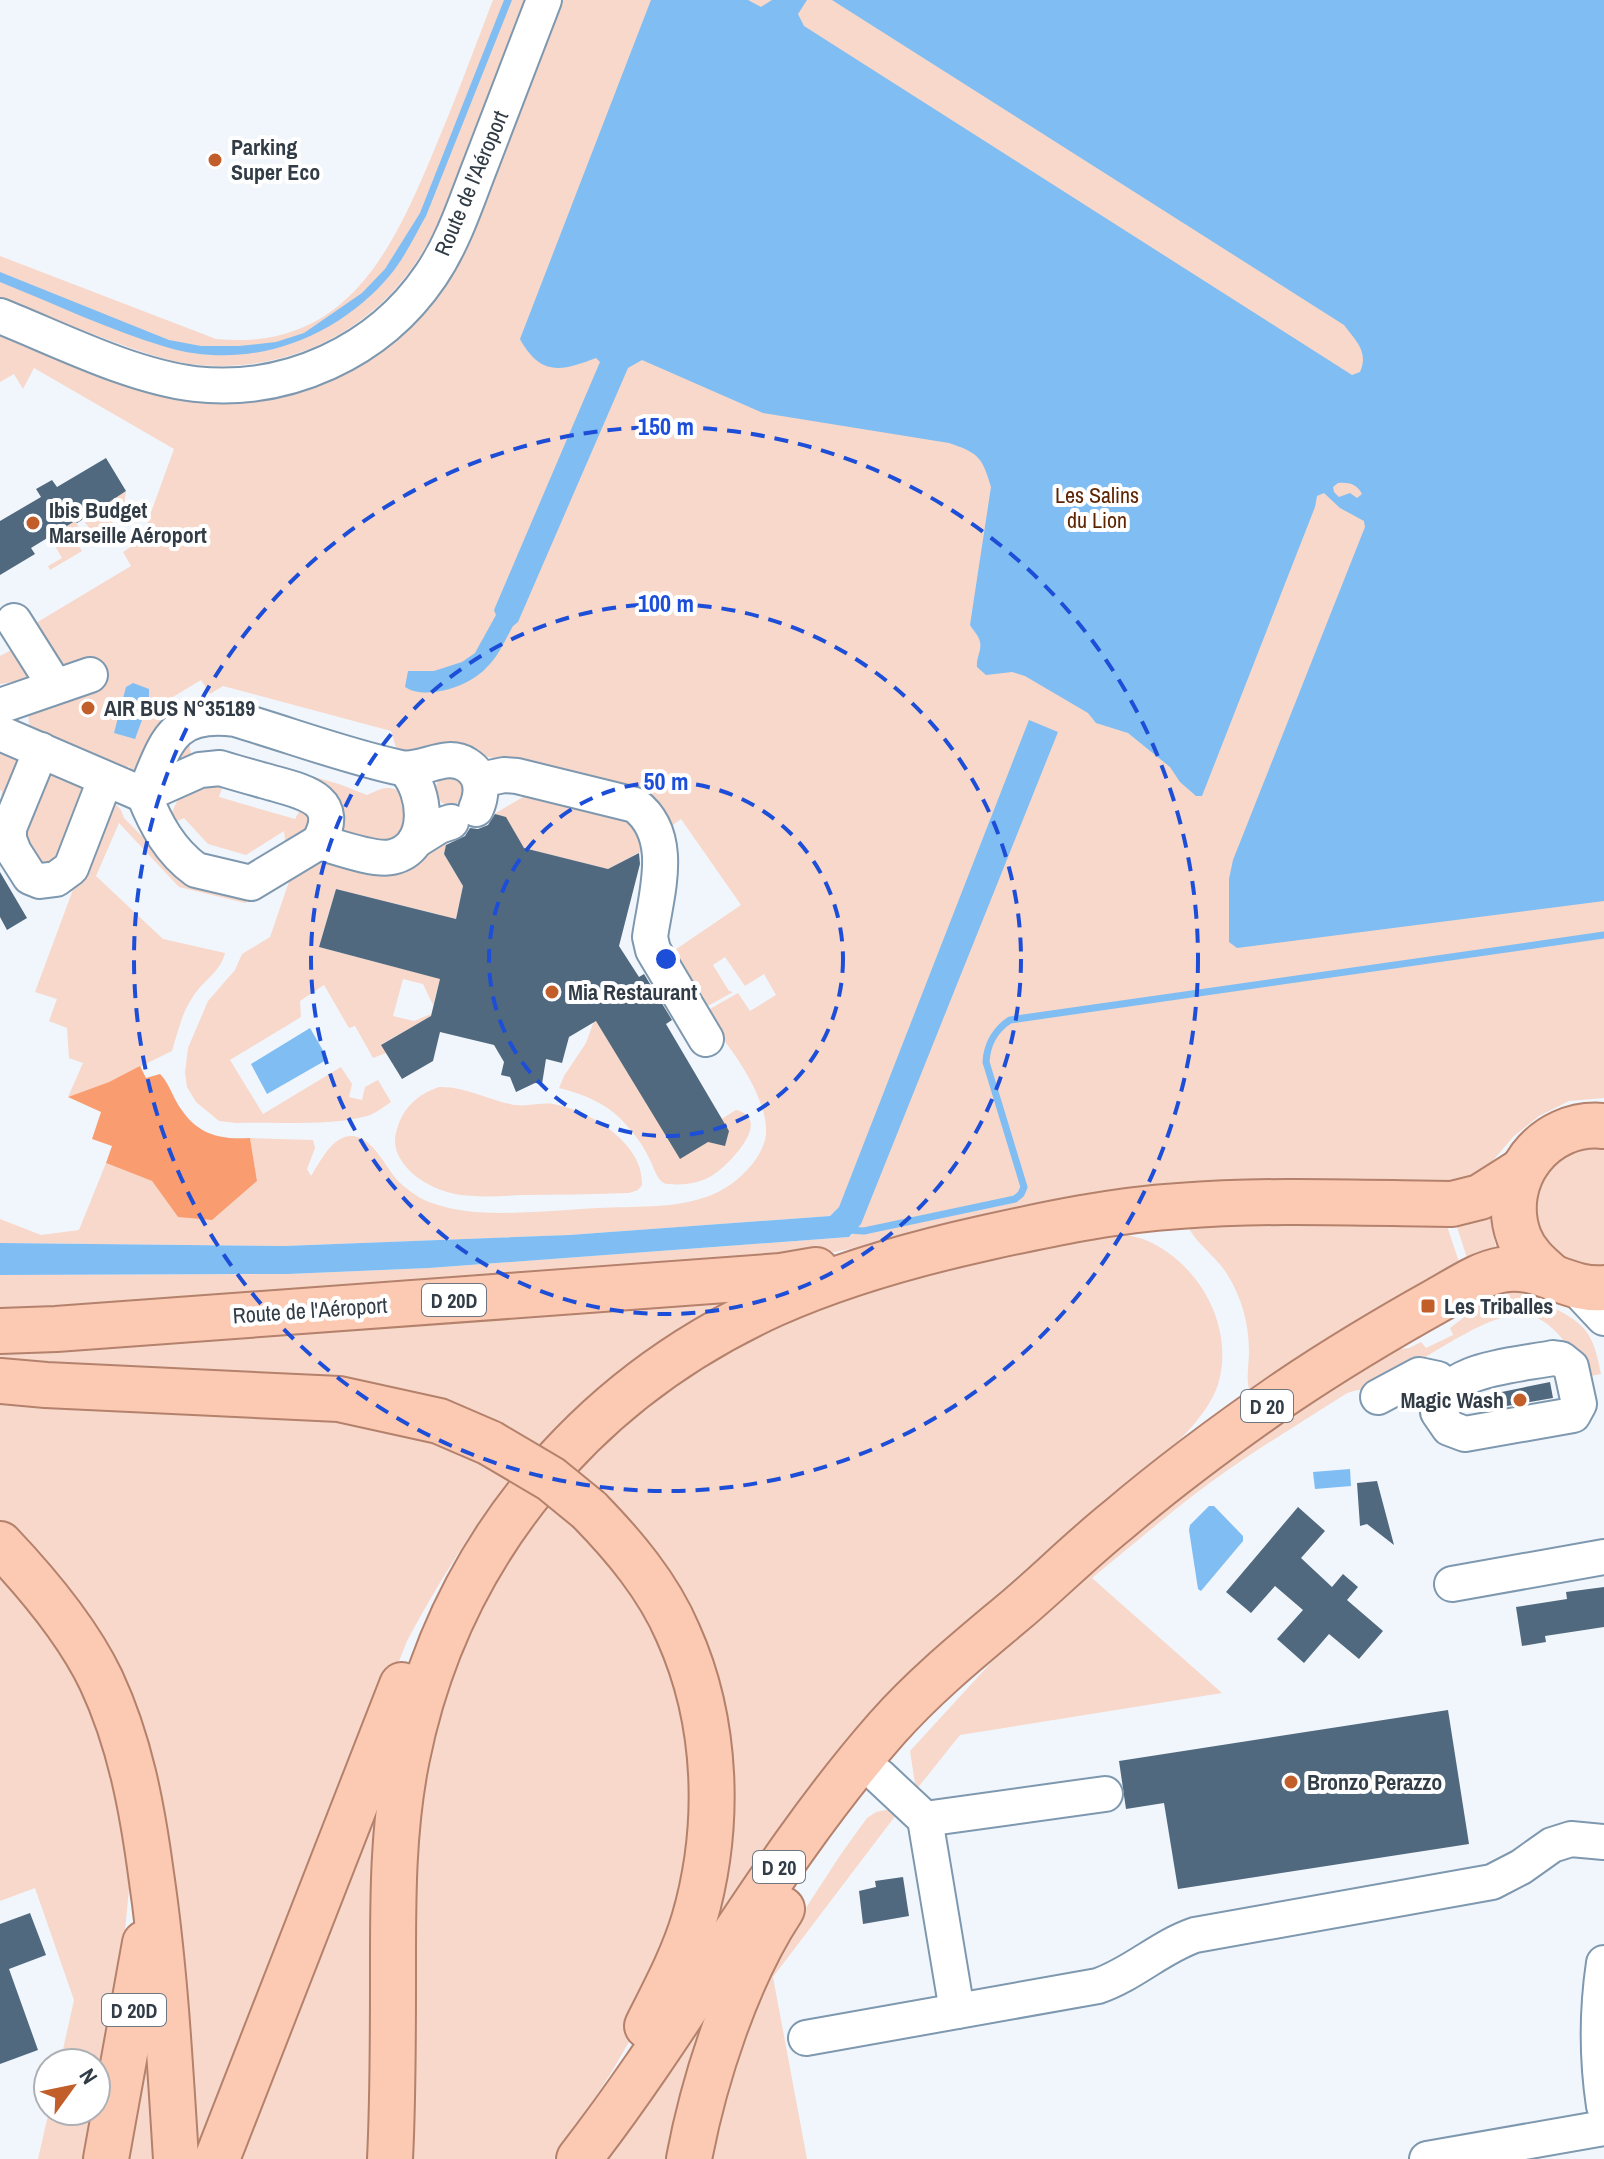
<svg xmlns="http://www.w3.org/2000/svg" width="1604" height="2159" font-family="'Archivo Narrow',sans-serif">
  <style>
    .green { fill: #f7d8ca }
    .forest { fill: #f99d71 }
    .water { fill: #7fbdf3; fill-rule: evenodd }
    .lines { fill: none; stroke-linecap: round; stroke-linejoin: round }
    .stream { stroke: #7fbdf3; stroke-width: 7 }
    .building { fill: #51697f }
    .minor-casing { stroke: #7e98af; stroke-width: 38 }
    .major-casing { stroke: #b4816c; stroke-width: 48 }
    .minor { stroke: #fff; stroke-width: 34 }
    .major { stroke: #fccab3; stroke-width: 44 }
    .major-bridge-casing { stroke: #b4816c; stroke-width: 48; stroke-linecap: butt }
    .major-bridge { stroke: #fccab3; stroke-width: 44 }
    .ring { fill: none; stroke: #1d4ed8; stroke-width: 4; stroke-dasharray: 14 10 }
    .poi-dot { fill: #c25e29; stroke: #fff; stroke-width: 3 }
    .labels { text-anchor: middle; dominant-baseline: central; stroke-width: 8; stroke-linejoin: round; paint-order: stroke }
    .shield { fill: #fff; stroke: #6f767e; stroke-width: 2 }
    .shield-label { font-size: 20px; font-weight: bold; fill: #313c46 }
    .poi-label { font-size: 22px; font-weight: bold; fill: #313c46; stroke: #fff; text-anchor: start }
    .street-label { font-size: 22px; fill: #313c46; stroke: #fff }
    .park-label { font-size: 22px; fill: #5e2504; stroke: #fff }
    .centre { fill: #1d4ed8; stroke: #fff; stroke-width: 4 }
    .ring-label { font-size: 24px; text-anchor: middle; font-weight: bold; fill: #1d4ed8; stroke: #fff; stroke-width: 8; stroke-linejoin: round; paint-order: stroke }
  </style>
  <rect width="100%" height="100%" fill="#f1f6fc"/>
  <g class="green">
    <path d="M493 0H527C508 47 489 94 471 141 457 177 445 215 425 248 377 331 286 376 190 364 167 361 146 353 125 346 83 331 42 314 0 298V256L216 339C347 352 393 249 435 148 456 99 474 49 493 0Z"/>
    <path d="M562 0H1604V1098L1569 1101 1539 1116 1514 1136 1483 1172 1459 1184 897 1239 792 1261 0 1314V1275L288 1274 429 1268 849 1237C871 1223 858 1191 854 1169L839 1207 830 1216 569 1235 284 1246 0 1243V1219L41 1235 79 1230 106 1163 152 1181 178 1217 257 1181 250 1138 313 1140 315 1148 307 1169 311 1176C321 1161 332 1135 353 1136 374 1138 386 1169 399 1182 410 1192 421 1200 435 1204 478 1220 552 1210 598 1208 633 1206 673 1209 706 1197 731 1189 758 1165 765 1140 774 1103 726 1038 701 1014L738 993 750 1011 776 995 764 974 745 986 725 957 713 965 729 991 733 992 699 1011 666 956 741 905 681 819 667 829 650 797 437 744 424 753 397 751 391 731 223 686 210 694 201 680 153 709 162 724 141 772 126 778 130 766 120 769 32 730C18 709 51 686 65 670L32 622 33 618 36 623 131 566 123 552 141 540 174 449 34 368 23 389 14 374 0 382V331C32 344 63 358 95 371 117 380 140 391 163 397 269 421 385 377 445 286 472 246 486 198 502 153 521 101 542 51 562 0Z"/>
    <path d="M126 491 124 506 108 515 118 531 99 542 82 518Z"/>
    <path d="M75 521 84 536 75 541 82 551 50 570 48 566 62 558 50 537Z"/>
    <path d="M17 647 31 676 25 680 0 684V656Z"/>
    <path d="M188 736 191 754 216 749 339 784 367 795C372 793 381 788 387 788 414 787 402 827 398 840L358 845 341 831 334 812 177 769 171 752Z"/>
    <path d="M10 752 21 764 0 809 2 791 0 790V754L8 756Z"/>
    <path d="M48 771 79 782 84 788 64 860 42 871 21 849 33 783Z"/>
    <path d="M446 773 468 779 461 805 457 803 456 807 442 803C433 793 434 781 446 773Z"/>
    <path d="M226 777 219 797 295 819 305 801 317 821 286 850 284 831 246 855 208 844 184 818 173 823 172 812 181 793Z"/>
    <path d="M530 793C552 798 612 809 628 819 642 828 647 841 644 857H642V851L608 869 524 848 506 818 494 814Z"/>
    <path d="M114 802 121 810 124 818 183 878 252 898 245 903 179 887 119 823 96 876 163 939 225 953C221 971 204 980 194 995 182 1012 178 1031 172 1051L109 1082 68 1097 83 1063 69 1058 67 1028 49 1021 57 999 35 992 103 809Z"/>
    <path d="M447 843 444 854 463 886 454 927 441 915 336 889 319 947 426 975 441 976 433 1005 423 984 403 979 393 1016 414 1021 431 1014 425 1037 414 1026 382 1044 386 1053 373 1058 355 1026 349 1028 324 985 300 1001 301 1017 230 1060 263 1114 341 1067 352 1084 349 1097 362 1100 365 1087 378 1080 391 1102C382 1108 374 1115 363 1117 326 1126 274 1122 236 1123L219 1121 196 1102 187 1087 185 1073 188 1048 208 1001 235 970 242 954 270 937 293 870 318 853 400 868Z"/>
    <path d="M595 1018 708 1142 725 1145 728 1133 712 1125 736 1110C774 1119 729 1165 713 1175 702 1182 685 1186 671 1184 666 1184 664 1184 660 1180 655 1174 653 1165 649 1158 644 1147 636 1136 628 1127 610 1105 587 1095 559 1088L564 1076 586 1043Z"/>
    <path d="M439 1087C464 1086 486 1099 510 1104 524 1108 539 1102 553 1104 589 1110 644 1143 642 1185L638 1190 629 1193C594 1194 558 1195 523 1195 501 1196 477 1198 455 1194 437 1190 420 1182 407 1168 397 1156 392 1145 397 1129 403 1108 418 1094 439 1087Z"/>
    <path d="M1604 1144V1267C1589 1266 1575 1265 1562 1256 1530 1234 1525 1177 1562 1155 1572 1148 1591 1147 1604 1144Z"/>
    <path d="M1489 1210 1496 1248 1468 1261 1455 1221Z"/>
    <path d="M1445 1220 1460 1265 1371 1311 1252 1390 1249 1389C1246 1377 1249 1364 1249 1352 1249 1324 1242 1298 1227 1274 1217 1257 1195 1243 1188 1226L1191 1224Z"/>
    <path d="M1113 1232C1123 1234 1133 1236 1143 1239 1197 1260 1234 1324 1219 1381 1204 1437 1110 1495 1067 1533 1031 1565 992 1596 960 1632 933 1661 909 1694 884 1726 833 1788 782 1851 731 1914L720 1908 730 1851 735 1795 731 1743 720 1696 570 1469 609 1430 712 1355 870 1285Z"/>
    <path d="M1504 1291C1521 1291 1531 1297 1546 1304 1585 1323 1593 1331 1601 1374L1585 1377C1577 1355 1551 1316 1524 1314 1490 1311 1414 1365 1384 1384 1372 1392 1356 1387 1344 1395 1292 1428 1239 1460 1191 1497 1158 1523 1125 1551 1092 1578L1222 1693 960 1735 916 1790 910 1751 1009 1643 1162 1502 1380 1351 1409 1348 1421 1342 1426 1348 1453 1335 1450 1328 1463 1318 1474 1303Z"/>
    <path d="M735 1301 544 1451 0 1365V1343Z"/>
    <path d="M0 1396 394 1425 512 1477C472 1529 438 1583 407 1641L204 2159H188L167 1865 34 1558 0 1522Z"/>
    <path d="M546 1499 576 1524 650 1613 686 1704 697 1837 644 2016 611 2073 554 2159H407L408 1859 432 1724 472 1619Z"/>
    <path d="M0 1572 43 1624 84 1685 125 1816 130 1879 124 1941 96 2094V2063H60L74 2000 35 1888 0 1901Z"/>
    <path d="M384 1778 373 2159H228Z"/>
    <path d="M886 1810 899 1811 773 1977 807 2159H702L739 2027 800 1917 841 1854 867 1818 876 1812Z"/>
    <path d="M703 2017 705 2020 680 2159H598Z"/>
    <path d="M145 2053 152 2054 162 2159H122Z"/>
    <path d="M49 2111H93L84 2159H38Z"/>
  </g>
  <path class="forest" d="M140 1066 146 1078 160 1074C168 1082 171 1092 176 1101 194 1133 216 1140 250 1138L257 1181 212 1220 178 1217 152 1181 106 1163 112 1146 92 1139 101 1112 68 1097 109 1082Z"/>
  <g class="water">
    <path d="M504 0H512L426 216C415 235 405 257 391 274 337 339 249 372 166 347 109 330 55 304 0 282V272L169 340 201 346H239L276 342 304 333 362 293 385 269 420 213Z"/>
    <path d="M651 0H748L761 7 772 0H807L798 14 804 26 1352 375 1360 372C1369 352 1356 341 1344 325L832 0H1604V901L1237 948 1229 942V879L1233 860 1365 527 1364 521 1340 508 1324 493 1317 496 1315 507 1202 796H1196L1180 782 1170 767 1128 733 1096 723 1088 713 1025 676 1012 672 986 675 977 667C976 658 982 650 980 642 979 636 973 630 970 625L991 487C982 456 978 453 949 443L763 413 642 360 628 368 518 622 513 626C505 640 498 657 486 668 470 686 426 701 405 687L408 671H434L462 662 475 653 496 615 494 610 600 362 596 358C562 371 541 377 520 339ZM1338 483C1349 482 1357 484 1362 494L1357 498 1350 493 1339 497 1334 492 1333 487Z"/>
    <path d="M133 683 149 689V701L135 739 114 733 126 687Z"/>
    <path d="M1029 720 1058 732 861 1224 849 1237 429 1268 288 1274 0 1275V1243L284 1246 569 1235 830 1216 839 1207Z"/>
    <path d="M310 1028 328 1059 267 1094 251 1064Z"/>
    <path d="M1350 1469 1351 1486 1315 1489 1313 1472Z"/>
    <path d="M1209 1506H1214L1243 1536V1541L1201 1591 1198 1589 1189 1530 1190 1525Z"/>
  </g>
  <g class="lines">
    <path class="stream" d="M848 1230 864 1231 1015 1199 1021 1194 1024 1187 986 1062C987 1044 996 1029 1010 1020L1604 935"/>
  </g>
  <g class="building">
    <path d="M106 458 126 491 77 523 75 521 31 548 35 554 0 575V521L41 497 36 489 52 480 57 487Z"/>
    <path d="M495 814 506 817 524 848 608 869 639 853 640 864 619 946 639 977 644 974 672 1020 666 1024 729 1131 725 1146 708 1142 680 1159 596 1021 569 1037 562 1063 546 1059 542 1084 535 1083 516 1092 510 1077 501 1075 504 1062 494 1045 440 1032 433 1061 402 1079 381 1045 431 1016 440 979 319 947 336 889 456 919 463 886 444 854 446 845 465 836 470 828 478 829 488 825Z"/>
    <path d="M0 872 27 918 7 930 0 917Z"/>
    <path d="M1550 1382 1553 1398 1489 1409 1487 1395Z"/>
    <path d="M1377 1481 1394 1545 1367 1524 1360 1526 1357 1483Z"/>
    <path d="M1298 1507 1325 1531 1301 1558 1332 1587 1343 1574 1358 1587 1347 1600 1383 1631 1359 1659 1329 1634 1304 1663 1277 1639 1303 1610 1275 1586 1251 1613 1226 1592Z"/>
    <path d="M1604 1587V1627L1545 1636 1546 1642 1522 1646 1516 1607 1567 1599 1566 1592Z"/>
    <path d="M1448 1710 1469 1844 1178 1889 1164 1803 1126 1809 1119 1761Z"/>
    <path d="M903 1877 909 1916 863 1924 859 1891 876 1887 875 1881Z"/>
    <path d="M30 1913 46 1955 9 1969 38 2050 0 2064V1924Z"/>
  </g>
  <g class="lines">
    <g class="minor-casing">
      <g id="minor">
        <path d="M0 316C60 340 130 376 195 384 287 394 379 352 431 275 454 241 466 202 481 164 502 109 523 55 544 0"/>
        <path d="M14 621 55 686"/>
        <path d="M0 706 90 675"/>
        <path d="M0 733 144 795 200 770 220 768C239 774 258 779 276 784 309 793 341 802 319 842"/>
        <path d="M41 750 9 828V839L14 852 30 877 40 881 56 879 71 868 105 780"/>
        <path d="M405 769C427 792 432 848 392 857 375 861 337 847 319 842L251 883 196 870C170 851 156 825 144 795 166 744 170 711 235 719 290 735 345 756 401 768 423 772 446 751 467 765 483 775 483 793 476 809"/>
        <path d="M480 780 504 775 517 776 635 805C676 836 656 894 650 937L653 950 706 1039"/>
        <path d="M415 841 439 826 451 822"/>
        <path d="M1574 1286 1604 1318"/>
        <path d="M1553 1358 1561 1359 1571 1367 1579 1404 1573 1415 1465 1434 1449 1428 1438 1412C1439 1368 1520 1365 1553 1358Z"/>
        <path d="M1378 1397 1419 1375 1438 1379 1447 1388"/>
        <path d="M1452 1584 1604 1557"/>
        <path d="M879 1776 925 1819 957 2011"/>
        <path d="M925 1819 1105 1794"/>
        <path d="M1604 1963C1597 2010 1597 2059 1604 2106"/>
        <path d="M806 2038 1098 1986C1133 1974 1160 1947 1195 1935L1492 1882 1521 1867 1552 1845 1571 1839 1604 1842"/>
        <path d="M1427 2159 1604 2128"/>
      </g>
    </g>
    <g class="major-casing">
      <g id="major">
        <path d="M1550 1275C1537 1264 1525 1253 1519 1237 1498 1180 1543 1120 1604 1126"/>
        <path d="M0 1331 56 1329 781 1276 816 1270"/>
        <path d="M0 1381 46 1385 339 1399 439 1421 490 1443"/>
        <path d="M589 1510C624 1546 658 1586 678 1633 718 1722 721 1827 694 1920 683 1957 664 1992 647 2026"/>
        <path d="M0 1544C38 1584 77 1630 101 1680 130 1742 142 1807 151 1874 165 1969 170 2064 176 2159"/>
        <path d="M106 2159 145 1943"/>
        <path d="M217 2159 402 1685"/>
        <path d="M390 2159C393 2099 393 2040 393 1980 393 1906 392 1831 407 1758 448 1553 584 1390 774 1304 841 1274 913 1254 985 1238 1048 1224 1114 1210 1179 1206 1269 1199 1361 1203 1452 1204L1480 1197 1521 1171"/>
        <path d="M579 2159C688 2019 770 1861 887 1728 927 1683 972 1647 1017 1609 1051 1580 1083 1548 1118 1520 1172 1474 1229 1432 1287 1392 1336 1359 1386 1329 1438 1300 1458 1289 1479 1274 1501 1270 1538 1262 1568 1292 1604 1288"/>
        <path d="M689 2159C704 2079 737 1977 782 1909"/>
      </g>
    </g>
    <use href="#minor" class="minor"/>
    <use href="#major" class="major"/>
    <g class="major-bridge-casing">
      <path id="major-bridge" d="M490 1443 551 1479 589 1510"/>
    </g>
    <use href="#major-bridge" class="major-bridge"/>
  </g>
  <g class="ring">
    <circle cx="666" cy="959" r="177"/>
    <circle cx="666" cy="959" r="355"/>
    <circle cx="666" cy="959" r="532"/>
  </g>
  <g class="poi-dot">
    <circle cx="215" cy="160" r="8"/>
    <circle cx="33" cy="523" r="8"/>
    <circle cx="88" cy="708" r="8"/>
    <circle cx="552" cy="992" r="8"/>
    <rect x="1420" y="1298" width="16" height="16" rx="4"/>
    <circle cx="1520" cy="1400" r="8"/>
    <circle cx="1291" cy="1782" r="8"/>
  </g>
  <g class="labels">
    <g class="shield">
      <rect x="422" y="1284" width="64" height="32" rx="6"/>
      <rect x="1241" y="1390" width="52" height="32" rx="6"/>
      <rect x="753" y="1851" width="52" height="32" rx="6"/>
      <rect x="102" y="1994" width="64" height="32" rx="6"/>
    </g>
    <g class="shield-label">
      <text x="454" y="1300">D 20D</text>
      <text x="1267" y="1406">D 20</text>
      <text x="779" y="1867">D 20</text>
      <text x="134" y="2010">D 20D</text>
    </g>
    <g class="poi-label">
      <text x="231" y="147">Parking<tspan x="231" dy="25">Super Eco</tspan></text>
      <text x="49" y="510">Ibis Budget<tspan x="49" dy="25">Marseille Aéroport</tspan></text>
      <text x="104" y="708">AIR BUS N°35189</text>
      <text x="568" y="992">Mia Restaurant</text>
      <text x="1444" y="1306">Les Triballes</text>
      <text x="1504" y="1400" text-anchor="end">Magic Wash</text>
      <text x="1307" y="1782">Bronzo Perazzo</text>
    </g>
    <g class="street-label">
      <text transform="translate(471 183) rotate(-67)">Route de l'Aéroport</text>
      <text transform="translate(310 1310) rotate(-4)">Route de l'Aéroport</text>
    </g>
    <g class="park-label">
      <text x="1097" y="495">Les Salins<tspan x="1097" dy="25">du Lion</tspan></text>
    </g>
  </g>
  <circle cx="666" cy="959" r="12" class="centre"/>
  <g class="ring-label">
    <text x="666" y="435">150 m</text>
    <text x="666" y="612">100 m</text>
    <text x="666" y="790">50 m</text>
  </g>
  <g transform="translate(72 2087) rotate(57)"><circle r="38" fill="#ffffff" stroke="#adb1b5" stroke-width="2"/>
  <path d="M0-6L14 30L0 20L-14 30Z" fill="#c25e29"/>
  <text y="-12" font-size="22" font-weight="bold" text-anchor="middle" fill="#313c46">N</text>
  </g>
</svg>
